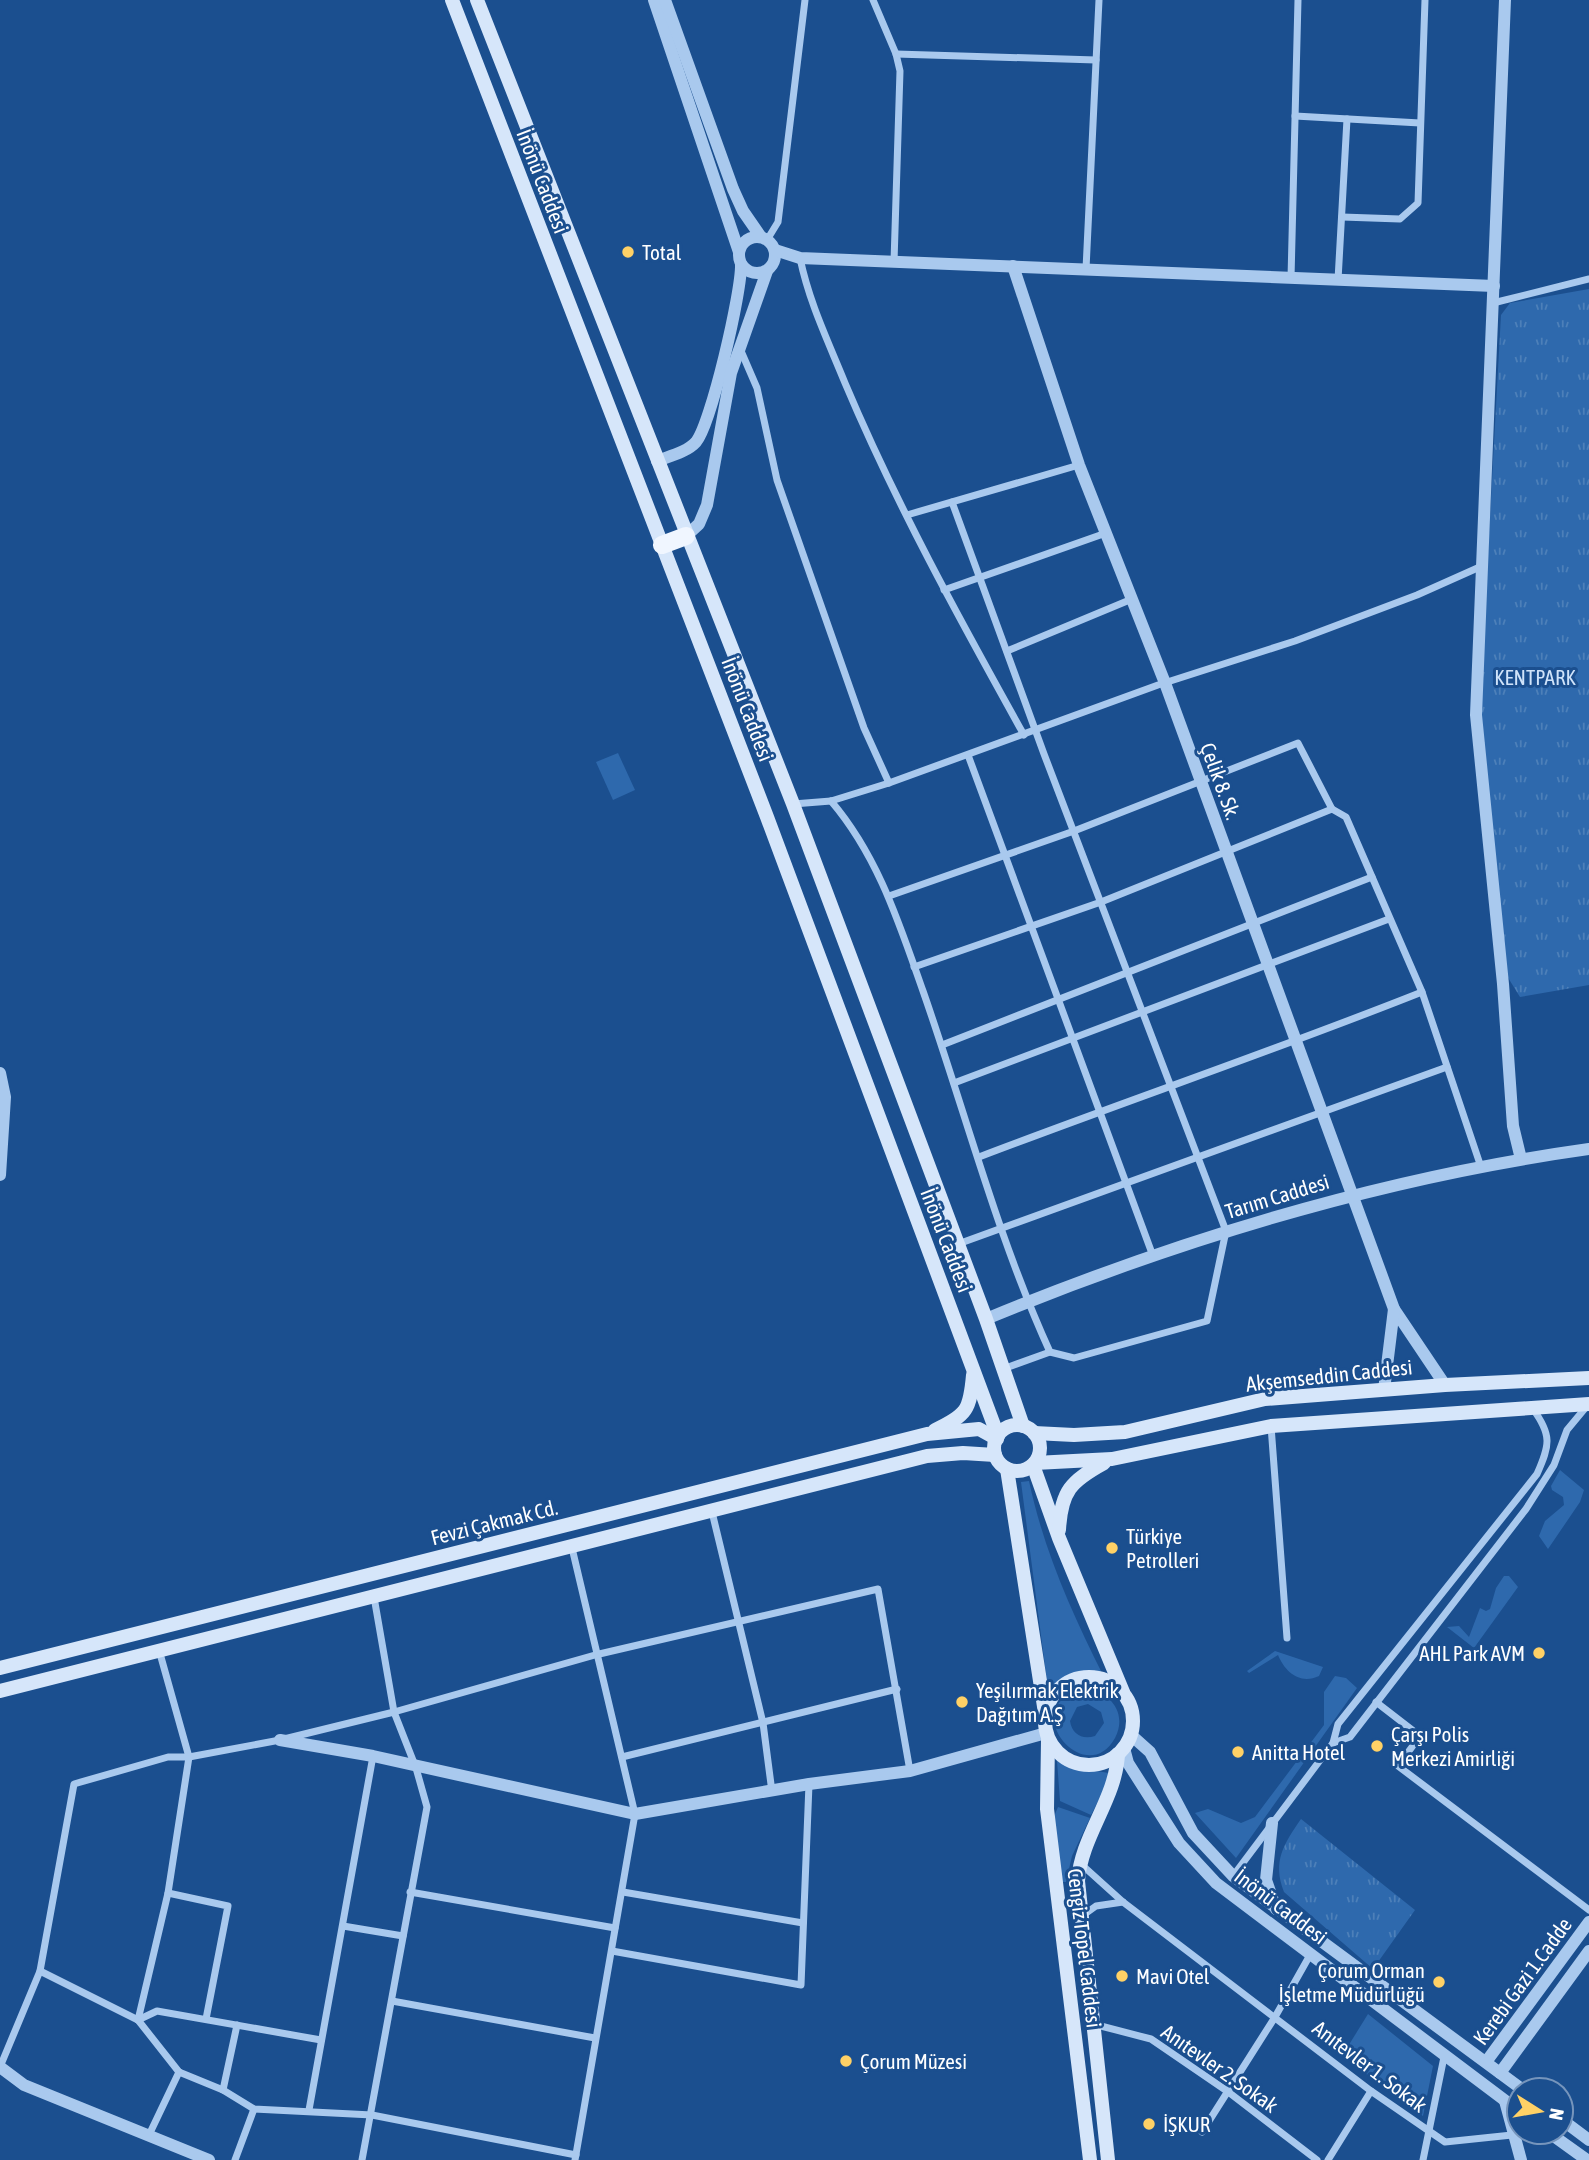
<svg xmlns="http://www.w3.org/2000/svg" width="1589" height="2160" font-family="'Asap Condensed',sans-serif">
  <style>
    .grass { fill: #2e69ad; fill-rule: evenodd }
    .park { fill: url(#park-tufts) }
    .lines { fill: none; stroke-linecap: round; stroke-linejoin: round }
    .minor { stroke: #a9c9ee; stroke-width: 7 }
    .tertiary { stroke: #a9c9ee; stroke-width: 12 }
    .secondary { stroke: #d6e6fa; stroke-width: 14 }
    .primary { stroke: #f0f6ff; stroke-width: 18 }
    .poi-dot { fill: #ffd166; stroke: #1b4f8f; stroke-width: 2.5 }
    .labels { text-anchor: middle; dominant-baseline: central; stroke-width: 6; stroke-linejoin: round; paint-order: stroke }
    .street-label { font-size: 21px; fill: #fff; stroke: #1b4f8f }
    .poi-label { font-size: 21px; fill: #fff; stroke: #1b4f8f; text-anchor: start }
    .park-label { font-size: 21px; fill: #cfe3fa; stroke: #1b4f8f }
  </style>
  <defs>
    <pattern id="park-tufts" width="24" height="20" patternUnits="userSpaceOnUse" patternTransform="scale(1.75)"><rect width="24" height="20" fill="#2e69ad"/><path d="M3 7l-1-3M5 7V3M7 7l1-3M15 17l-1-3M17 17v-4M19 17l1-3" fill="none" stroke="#4d80b9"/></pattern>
  </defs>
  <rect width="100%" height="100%" fill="#1b4f8f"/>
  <g class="grass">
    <path d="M618 753 635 790 613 800 596 762Z"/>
    <path d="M1560 1470 1584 1490 1580 1502 1548 1549 1539 1536 1545 1521 1564 1505 1563 1497 1552 1490 1551 1486Z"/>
    <path d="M1029 1481C1044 1551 1071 1611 1103 1675 1081 1674 1067 1677 1048 1689L1021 1482Z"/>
    <path d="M1504 1576H1509L1518 1587 1474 1648 1447 1627 1459 1626 1469 1637 1480 1608 1486 1611 1490 1609 1496 1588Z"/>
    <path d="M1275 1651 1323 1667 1319 1676C1300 1685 1285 1672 1278 1655L1249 1673 1247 1671Z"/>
    <path d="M1335 1676 1346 1678 1357 1688 1236 1858 1195 1813 1208 1809 1241 1823 1255 1817 1324 1725V1692Z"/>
    <path d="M1085 1689C1110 1691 1128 1713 1115 1738 1085 1792 1013 1704 1085 1689ZM1088 1704 1101 1712 1104 1723 1095 1736C1082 1740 1072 1734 1070 1721L1077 1707Z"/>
    <path d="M1057 1761 1076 1768 1109 1773 1111 1776 1091 1815 1060 1801Z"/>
    <path d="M1058 1807 1090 1818 1072 1856 1066 1882H1062L1053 1819Z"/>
    <path d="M1368 2014 1433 2066 1423 2116 1342 2056Z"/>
  </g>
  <g class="park">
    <path d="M1589 289V985L1520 997 1507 976 1480 701 1501 315 1510 303Z"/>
    <path d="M1301 1819 1415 1910 1373 1969 1284 1892C1272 1861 1284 1844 1301 1819Z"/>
  </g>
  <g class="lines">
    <g class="minor">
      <path d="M873 0 896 54 900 71 894 262"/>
      <path d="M896 54 1096 60"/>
      <path d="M1295 116 1420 123"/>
      <path d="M1342 217 1400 219 1418 203 1425 0"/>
      <path d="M767 240 778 222 805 0"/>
      <path d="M800 258C809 302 828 341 845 383 896 504 960 620 1024 735"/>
      <path d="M1086 269 1099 0"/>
      <path d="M1291 278 1298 0"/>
      <path d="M1338 280 1347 119"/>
      <path d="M1493 303 1589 279"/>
      <path d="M741 351 757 388 777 480 864 728 889 783"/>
      <path d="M907 515 1079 465"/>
      <path d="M944 590 1106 533"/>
      <path d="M1007 651 1132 599"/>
      <path d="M968 755 1153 1256"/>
      <path d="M831 801C878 856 899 923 923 991 965 1111 997 1236 1050 1352L1074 1358 1207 1321 1226 1231 1044 754 952 502"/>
      <path d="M793 804 831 801 889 783 1158 685 1295 641 1417 595 1482 566"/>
      <path d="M889 896 1074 831 1298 743 1332 809 1346 817 1422 992 1481 1167"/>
      <path d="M914 967 1101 902 1332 809"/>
      <path d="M942 1045 1372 877"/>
      <path d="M954 1083 1389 919"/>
      <path d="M979 1157C1126 1101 1276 1050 1422 992"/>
      <path d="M958 1244 1447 1067"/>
      <path d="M1003 1369 1050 1352"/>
      <path d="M1271 1426 1287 1638"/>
      <path d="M712 1512 763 1723 772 1792"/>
      <path d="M572 1548 635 1814 575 2160"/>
      <path d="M1376 1702 1420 1736 1398 1766 1589 1910"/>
      <path d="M1333 1743 1350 1737 1526 1509 1554 1465 1567 1430 1587 1406"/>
      <path d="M622 1757 897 1689"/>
      <path d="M1082 1865 1123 1902 1371 2091 1445 2142 1512 2135"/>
      <path d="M1233 1876 1333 1743 1338 1724 1537 1474C1550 1445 1552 1435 1533 1409"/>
      <path d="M410 1892 615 1928"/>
      <path d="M623 1892 803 1923"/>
      <path d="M168 1893 228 1906 206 2019"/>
      <path d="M1082 1916 1096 1906 1123 1902"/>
      <path d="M343 1926 403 1936"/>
      <path d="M612 1951 801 1985 809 1784"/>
      <path d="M40 1971 138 2020 179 2072 223 2090 254 2109 372 2115 576 2155"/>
      <path d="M392 2001 595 2038"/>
      <path d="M138 2020 168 1893 189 1757 159 1650"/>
      <path d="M138 2020 157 2011 321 2040"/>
      <path d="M1093 2024 1151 2039 1227 2091 1317 2160"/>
      <path d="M0 2067 40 1971 74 1784 168 1757H189L280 1740 394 1712 595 1655 878 1589 910 1771"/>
      <path d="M223 2090 237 2025"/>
      <path d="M309 2110 373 1756"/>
      <path d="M1202 2132 1275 2017 1310 1955"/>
      <path d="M149 2135 179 2072"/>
      <path d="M235 2160 254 2109"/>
      <path d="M362 2160 427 1807 416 1768 394 1712 374 1597"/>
      <path d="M1328 2160 1371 2091"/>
      <path d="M1423 2160 1444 2057"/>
    </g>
    <g class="tertiary">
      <path d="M654 0 739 252"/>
      <path d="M665 0 733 189 743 211 761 237"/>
      <path d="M1505 0 1476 715 1503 984 1513 1126 1521 1159"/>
      <circle cx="757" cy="255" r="18"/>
      <path d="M775 250 800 258 1494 286"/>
      <path d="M1013 266 1079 465 1165 683 1394 1309 1445 1385"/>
      <path d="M657 461C670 456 687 452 696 442 711 424 742 291 741 264"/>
      <path d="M686 536 699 524 707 505 731 373 767 271"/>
      <path d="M0 1073 5 1097 0 1175"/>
      <path d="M986 1319C1180 1239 1381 1178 1589 1149"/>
      <path d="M1384 1390 1394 1309"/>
      <path d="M1131 1735 1150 1752 1193 1833 1233 1876 1523 2090"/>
      <path d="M280 1740 373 1756 635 1814 809 1784 910 1771 1046 1733"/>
      <path d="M1124 1748 1128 1763 1179 1843 1216 1883 1519 2111"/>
      <path d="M1272 1823 1266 1880 1276 1909"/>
      <path d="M1486 2062 1589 1922"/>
      <path d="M0 2067 24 2085 209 2160"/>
      <path d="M1500 2073 1589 1951"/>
      <path d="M1505 2101 1521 2160"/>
      <path d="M1561 2119 1589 2140"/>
      <path d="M1548 2132 1587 2160"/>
    </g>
    <g class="secondary">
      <path d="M452 0 767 817 998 1436"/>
      <path d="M477 0 793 804 986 1319 1023 1426"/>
      <circle cx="1017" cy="1448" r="23"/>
      <path d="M935 1430C967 1415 970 1410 973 1375"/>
      <path d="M1034 1433 1074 1435 1125 1432 1265 1399 1445 1385 1589 1378"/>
      <path d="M1035 1463 1112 1459 1271 1426 1589 1404"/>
      <path d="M1033 1465 1059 1538 1123 1692"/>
      <path d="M1007 1469 1045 1713"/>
      <path d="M1059 1530C1061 1491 1071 1481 1104 1463"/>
      <path d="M0 1668 927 1434 979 1429 997 1439"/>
      <circle cx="1089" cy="1721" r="44"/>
      <path d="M0 1691 927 1456 963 1453 995 1455"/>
      <path d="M1048 1740 1047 1809 1090 2160"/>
      <path d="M1108 2160 1078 1881C1081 1836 1116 1799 1118 1754"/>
    </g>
    <path class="primary" d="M662 545 686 536"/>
  </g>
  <g class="poi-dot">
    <circle cx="628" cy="252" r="7"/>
    <circle cx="1112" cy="1548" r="7"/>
    <circle cx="1539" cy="1653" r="7"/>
    <circle cx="962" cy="1702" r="7"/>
    <circle cx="1377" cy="1746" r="7"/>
    <circle cx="1238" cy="1752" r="7"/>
    <circle cx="1122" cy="1976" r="7"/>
    <circle cx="1439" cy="1982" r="7"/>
    <circle cx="846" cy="2061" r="7"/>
    <circle cx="1149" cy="2124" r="7"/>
  </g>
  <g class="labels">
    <g class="street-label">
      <text transform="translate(543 181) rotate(69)">İnönü Caddesi</text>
      <text transform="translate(748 709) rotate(69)">İnönü Caddesi</text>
      <text transform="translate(1221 781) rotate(70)">Çelik 8. Sk.</text>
      <text transform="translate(1277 1196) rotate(-17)">Tarım Caddesi</text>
      <text transform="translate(947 1240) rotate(69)">İnönü Caddesi</text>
      <text transform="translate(1329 1375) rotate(-6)">Akşemseddin Caddesi</text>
      <text transform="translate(494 1522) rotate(-14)">Fevzi Çakmak Cd.</text>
      <text transform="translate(1281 1906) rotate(37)">İnönü Caddesi</text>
      <text transform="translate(1085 1948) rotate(83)">Cengiz Topel Caddesi</text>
      <text transform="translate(1522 1981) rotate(-54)">Kerebi Gazi 1.Cadde</text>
      <text transform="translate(1370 2066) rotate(37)">Anıtevler 1. Sokak</text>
      <text transform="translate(1220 2068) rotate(35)">Anıtevler 2. Sokak</text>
    </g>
    <g class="poi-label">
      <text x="642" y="252">Total</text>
      <text x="1126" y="1536">Türkiye<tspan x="1126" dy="24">Petrolleri</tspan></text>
      <text x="1525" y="1653" text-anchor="end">AHL Park AVM</text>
      <text x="976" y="1690">Yeşilırmak Elektrik<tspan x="976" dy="24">Dağıtım A.Ş</tspan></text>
      <text x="1391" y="1734">Çarşı Polis<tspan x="1391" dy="24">Merkezi Amirliği</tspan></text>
      <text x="1252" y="1752">Anitta Hotel</text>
      <text x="1425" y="1970" text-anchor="end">Çorum Orman<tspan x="1425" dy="24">İşletme Müdürlüğü</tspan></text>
      <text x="1136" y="1976">Mavi Otel</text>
      <text x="860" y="2061">Çorum Müzesi</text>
      <text x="1163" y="2124">İŞKUR</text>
    </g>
    <g class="park-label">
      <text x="1535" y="677">KENTPARK</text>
    </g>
  </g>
  <g transform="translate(1540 2111) rotate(101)"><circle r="33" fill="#1b4f8f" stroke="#7695bc" stroke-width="2"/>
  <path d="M0-5L12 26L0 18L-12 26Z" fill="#ffd166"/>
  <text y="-10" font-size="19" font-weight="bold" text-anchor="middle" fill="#ffffff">N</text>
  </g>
</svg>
